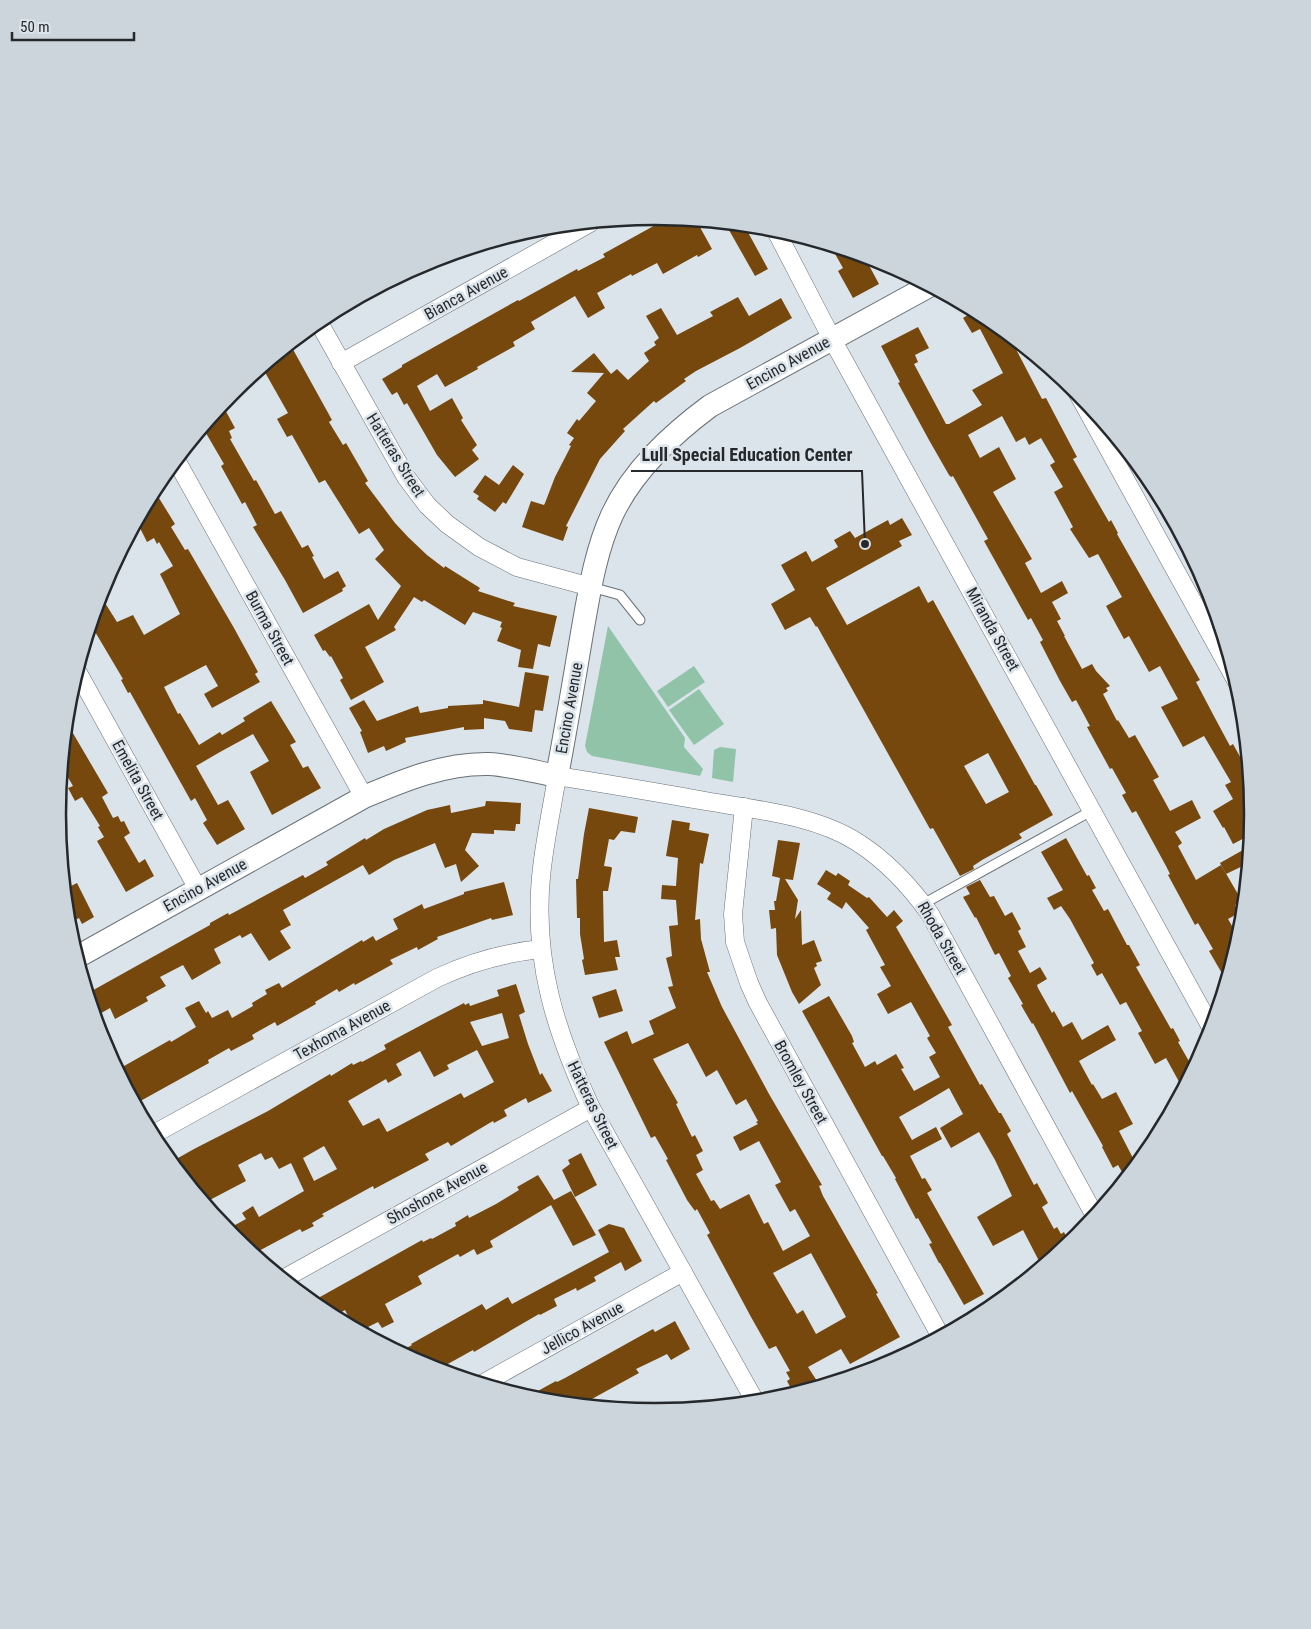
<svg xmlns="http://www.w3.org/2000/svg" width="1311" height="1629" font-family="'Roboto Condensed',sans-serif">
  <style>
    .green { fill: #91c3a8 }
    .building { fill: #77480d; fill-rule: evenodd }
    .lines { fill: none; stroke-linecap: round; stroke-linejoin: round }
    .service-casing { stroke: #6a7177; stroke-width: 11 }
    .minor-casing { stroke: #6a7177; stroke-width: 19 }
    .tertiary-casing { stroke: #6a7177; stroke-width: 24 }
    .service { stroke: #fff; stroke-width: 9 }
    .minor { stroke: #fff; stroke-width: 18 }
    .tertiary { stroke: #fff; stroke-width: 22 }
    .labels { text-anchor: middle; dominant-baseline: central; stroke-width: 5; stroke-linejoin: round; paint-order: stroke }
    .street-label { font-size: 16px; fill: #26292b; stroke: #dbe4eb }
    .rim { fill: none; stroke: #26292b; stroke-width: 2.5 }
    .leader { fill: none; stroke: #26292b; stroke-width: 2 }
    .callout-dot { fill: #26292b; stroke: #dbe4eb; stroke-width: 2 }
    .callout-label { font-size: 18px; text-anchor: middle; font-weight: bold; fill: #26292b; stroke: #dbe4eb; stroke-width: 5; stroke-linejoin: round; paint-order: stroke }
  </style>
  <rect width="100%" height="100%" fill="#dbe4eb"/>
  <g class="green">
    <path d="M608 626 685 738 684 747 703 769 700 776 592 756 587 752 585 746Z"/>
    <path d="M694 666 705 682 668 707 657 691Z"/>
    <path d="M699 689 724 724 694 745 669 710Z"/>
    <path d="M720 747 736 749 733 782 712 778 714 750Z"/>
  </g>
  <g class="building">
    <path d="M668 218 696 220 712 249 698 257 697 255 663 274 657 263 632 276 631 274 597 293 605 308 588 318 575 296 531 322 535 329 513 342 515 346 477 367 478 369 445 387 437 374 417 386 430 411 452 398 463 418 461 420 477 445 472 450 479 459 455 477 437 455 407 403 404 405 397 392 392 395 382 379 402 367V365L518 300 519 301 577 269 578 271 605 257 603 254Z"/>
    <path d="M725 223 744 225 768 269 755 276Z"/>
    <path d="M830 245 864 256 879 284 853 298 838 271 843 268Z"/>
    <path d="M738 297 749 316 781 298 792 318 740 348 696 371 684 379 686 381 656 403 654 401 623 429 625 431 600 459 566 526 568 527 563 541 522 527 531 501 544 505 545 503 555 477 571 446 569 445 574 438 567 433 577 419 579 421 596 401 587 393 604 373 571 372 594 353 611 374 617 369 628 380 649 361 644 353 656 345 654 342 659 338 646 316 661 308 677 335 713 316 710 312Z"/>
    <path d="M967 306 993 321 991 322 995 330 1000 327 1008 334 1042 399 1046 398 1077 457 1073 459 1109 522 1111 520 1118 533 1117 534 1200 680 1196 682 1216 720 1230 746 1233 744 1249 773 1253 814 1252 834 1233 844 1224 827 1223 828 1213 811 1233 799 1225 785 1231 782 1204 736 1183 747 1161 707 1178 699 1160 666 1149 672 1129 636 1124 639 1106 606 1122 597 1098 554 1089 558 1070 529 1073 527 1054 492 1063 487 1050 465 1055 462 1041 438 1029 445 1025 437 1016 442 1002 416 968 435 980 458 999 447 1016 479 993 492 1032 559 1025 563 1041 593 1062 581 1068 593 1052 602 1061 619 1057 621 1065 636H1064L1082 669 1092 664 1096 671 1110 686 1106 688 1108 691 1103 694 1117 721 1118 720 1129 738 1135 735 1159 777 1153 780 1170 811 1192 800 1201 818 1175 832 1182 843 1178 846 1196 880 1221 865 1242 901 1235 905 1239 913 1228 919 1239 938 1230 943 1235 953 1227 982 1209 951 1213 949 1198 923 1195 925 1168 875 1170 874 1166 866 1136 811 1132 813 1122 795 1126 793 1112 768 1110 769 1087 727 1090 726 1076 700 1072 702 1060 681 1040 642 1043 640 1031 618 1028 620 984 541 988 539 953 476 951 477 949 475 929 440 898 383 900 382 881 346 918 327 929 348 915 355 918 362 914 364 946 424H949L982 405 972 390 1003 373 980 329 972 333 963 318 971 313Z"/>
    <path d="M290 344 332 420 329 422 343 445 346 443 368 481 365 483 395 523 408 537 427 555 444 568 445 566 480 588 478 591 515 603 513 606 557 616 550 647 538 644 533 669 518 667 521 650 497 641 502 628 500 627 502 622 473 612 465 625 424 600 422 602 414 597 394 627 396 630 365 647 384 682 351 700 340 680 343 678 331 656 330 657 325 650 323 651 314 635 369 604 378 620 401 586 375 559 384 550 369 528 359 534 325 480 319 483 292 435 287 437 277 419 288 413 262 367Z"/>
    <path d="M222 404 235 428 229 431 232 438 230 439 254 481 256 480 275 514 281 511 302 548 308 545 314 556 312 557 324 579 338 571 346 586 342 589 343 591 303 613 285 580 253 527 257 525 245 502 242 504 221 466 224 464 203 428Z"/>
    <path d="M513 465 524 474 506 504 503 502 495 512 477 499 479 496 473 492 485 475 499 485Z"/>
    <path d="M154 490 175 524 171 527 185 550 188 549 234 628 258 672 255 674 260 682 212 708 204 694 218 686 206 665 164 687 178 714 180 713 199 745 220 732 222 735 245 721 243 718 271 701 296 742 290 745 303 768 308 766 321 788 272 815 250 772 269 761 253 734 220 752 196 766 218 805 228 800 245 829 217 845 203 823 207 820 195 798 191 801 130 692 128 693 121 680 123 679 91 625 100 595 117 622 133 615 144 635 180 614 160 574 173 566 159 542 157 544 154 538 147 542 137 522Z"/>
    <path d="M902 518 912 535 899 541 902 546 826 588 847 625 919 586 928 603 933 600 1035 785H1036L1053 815 1019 834 1022 838 982 860 973 866 974 869 960 876 933 828 930 829 817 626 816 627 810 617 785 630 771 604 795 590 781 565 806 551 812 562 838 547 834 540 850 531 855 538 888 520 890 525ZM988 753 1009 792 986 804 964 766Z"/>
    <path d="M525 672 549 676 543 711 535 710 532 732 509 729 505 721 484 718V729L464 730V727L405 738 406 742 386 751 384 746 368 753 360 732 362 731 349 708 364 700 377 721 418 706 420 713 448 708V706L483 704V700L519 707Z"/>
    <path d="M67 723 108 793 102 797 113 818 118 816 121 822 124 821 130 833 124 837 139 863 145 859 154 876 126 892 97 841 104 837 98 827 100 826 82 797 75 801 68 788 73 786 62 767Z"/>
    <path d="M486 801 521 803 520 824H516L515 831 494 830V834L472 833 465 850 479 866 461 882 456 864 445 868 435 843 394 860 369 875 363 865 283 910 291 925 280 931 291 948 269 961 251 933 242 938 240 935 214 949 221 963 192 980 183 965 160 977 166 986 146 997 148 1001 115 1019 110 1008 98 1015 96 1012 94 1013 88 993 210 925V923L228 913 229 915 303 875 305 878 328 865 326 862 365 838 366 840 384 829 427 810 450 805 451 813 485 806Z"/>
    <path d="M589 808 638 817 635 833 621 831 614 840 609 839 604 866 611 867 612 868 608 891H603L604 942 617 940 620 957H615L618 970 585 975 582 960 584 959 580 934V918H577L576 879H578L584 834Z"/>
    <path d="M672 820 690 823 689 830 709 834 703 864 700 863 695 920 700 919 701 939 710 972H707L722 1007 769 1094 822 1185 819 1186 823 1196 878 1293 876 1294 900 1337 850 1364 841 1349 808 1367 817 1381 794 1394 787 1381 790 1379 786 1372 790 1371 776 1346 769 1349 751 1317 707 1235 710 1233 697 1209 695 1211 687 1200 666 1160 668 1159 655 1136 651 1138 604 1042 627 1031 632 1044 654 1034 649 1021 676 1008 668 987 673 986 666 958 672 956 669 926 678 925 676 900 661 899 662 885 676 886 678 858 666 856ZM688 1043 706 1077 717 1070 736 1105 746 1099 758 1121 756 1122 758 1124 733 1137 740 1151 759 1141 781 1182 775 1185 790 1212 795 1209 810 1236 783 1251 768 1222 764 1224 749 1194 720 1209 714 1200 711 1201 696 1174 703 1170 696 1155 703 1151 695 1135 692 1137 676 1104 678 1103 653 1059ZM811 1253 846 1317 816 1334 803 1310 797 1314 773 1273Z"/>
    <path d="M1066 838 1087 876 1089 875 1096 888 1092 890 1104 911 1108 909 1127 945H1129L1140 965 1136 967 1171 1029 1173 1028 1180 1041 1178 1042 1194 1070 1183 1089 1166 1058 1155 1064 1138 1033 1142 1031 1126 1002 1120 1005 1102 973 1097 976 1091 965 1094 963 1070 919 1061 906 1054 910 1047 898 1063 890 1041 852Z"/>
    <path d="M778 840 800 843 793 880 785 879 798 900 795 919 801 910 802 945 814 940 822 961 816 963 817 966 814 968 821 985 799 1004 792 992 777 955 776 928 771 929 769 910H775L774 901H776L780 878 772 876Z"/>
    <path d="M1250 846 1249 863 1226 874 1220 863Z"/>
    <path d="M826 870 836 876 838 873 850 881 848 885 867 898 869 897 887 917 894 910 903 921 896 927 952 1025 948 1027 980 1085 982 1084 999 1113H1001L1011 1131 1007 1134 1034 1185 1037 1183 1048 1203 1042 1207 1054 1229 1057 1227 1061 1234 1064 1232 1070 1244 1064 1249 1039 1261 1023 1230 993 1246 977 1217 1012 1196 995 1160 979 1132 951 1148 940 1128 963 1114 949 1088 922 1104 899 1117 912 1140 936 1127 942 1139 910 1156 922 1179 925 1178 932 1190 927 1193 984 1294 964 1305 940 1263H939L929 1244 932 1243 918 1218 916 1219 895 1179 896 1178 883 1156H882L802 1011 829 996 852 1036 854 1042 852 1043 865 1067 875 1061 877 1065 896 1054 904 1068 901 1069 914 1091 940 1077 929 1057 936 1053 927 1038 930 1036 911 1002 888 1014 877 994 891 986 880 967 885 965 866 930 869 928 846 902 842 909 827 899 831 893 817 884Z"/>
    <path d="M980 880 990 897 994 896 1005 916 1012 912 1021 929 1018 931 1026 947 1018 951 1030 973 1040 967 1047 979 1037 985 1038 988 1052 1013 1054 1011 1063 1027 1072 1022 1082 1040 1108 1025 1116 1040 1079 1061 1092 1085 1093 1084 1102 1099 1116 1092 1133 1124 1119 1131 1136 1164 1122 1172 1118 1165 1113 1168 1102 1147 1103 1146 1072 1091 1070 1093 1033 1023 1032 1024 1021 1005 1023 1004 1008 978 1011 976 999 953 995 955 976 917 975 918 963 897 970 894 966 887Z"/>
    <path d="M504 882 513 915 492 920 491 918 437 937 438 939 418 950 417 947 390 960 393 964 355 985 354 983 339 992 337 989 315 1002 316 1004 277 1026 275 1022 252 1035 254 1039 231 1051 229 1048 208 1060 209 1063 135 1104 117 1070 170 1040 171 1042 196 1027 185 1008 199 1001 206 1013 208 1011 212 1018 228 1010 232 1018 253 1006 252 1003 267 994 265 990 279 983 282 988 362 940 363 942 373 936 376 941 398 929 393 919 422 904 424 909 464 894V892Z"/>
    <path d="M77 883 94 917 82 924 79 918 68 924 65 889Z"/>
    <path d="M516 984 525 1012 519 1015 528 1044 540 1075 542 1073 552 1091 528 1103 526 1098 504 1110 507 1116 494 1123 493 1121 451 1146 448 1142 425 1154 429 1160 374 1189 373 1186 322 1214 324 1216 312 1223 314 1226 302 1232 300 1229 253 1254 232 1237 226 1230 246 1219 242 1213 253 1206 259 1217 304 1191 291 1163 279 1169 272 1157 265 1160 261 1153 238 1165 246 1181 206 1202 194 1183 190 1185 171 1162 194 1149 268 1111 330 1074 331 1076 352 1063 353 1065 361 1061 362 1062 386 1049 384 1045 427 1022 464 1003 465 1005 469 1003 470 1006 499 996 497 990ZM502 1013 509 1038 482 1046 470 1022ZM477 1050 494 1082 464 1098 461 1093 387 1132 379 1118 363 1126 348 1101 386 1079 388 1083 402 1075 396 1064 420 1051 434 1077 449 1069 447 1065ZM324 1146 337 1169 314 1181 303 1158Z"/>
    <path d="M616 989 623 1011 599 1018 592 997Z"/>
    <path d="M581 1153 597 1185 575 1197 562 1170 570 1164 568 1160Z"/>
    <path d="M538 1175 554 1200 571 1191 596 1235 573 1246 551 1205 490 1241 493 1247 477 1255 474 1249 460 1257 458 1254 418 1276 422 1284 385 1304 394 1322 382 1328 378 1322 360 1331 354 1328 345 1310 333 1317 323 1312 311 1302 422 1240 423 1242 431 1238 432 1239 456 1226 455 1223 468 1215 469 1218 496 1204 519 1190 517 1187Z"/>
    <path d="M609 1224 624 1228 642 1261 625 1271 621 1262 594 1277 596 1281 577 1291 576 1288 554 1299 557 1306 540 1315 539 1314 474 1352 473 1350 437 1370 426 1367 399 1352 412 1345 411 1344 482 1304 486 1310 508 1297 512 1304 609 1252 598 1230Z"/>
    <path d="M675 1321 690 1349 671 1360 667 1354 659 1358 636 1369 639 1373 581 1405 541 1401 536 1392 556 1381 557 1382 565 1378 653 1329 655 1332Z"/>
  </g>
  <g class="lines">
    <g class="service-casing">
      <g id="service">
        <path d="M591 587 620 595 640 620"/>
        <path d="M923 904 1093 810"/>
      </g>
    </g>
    <g class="minor-casing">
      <g id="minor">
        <path d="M775 229 832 339 1212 1029"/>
        <path d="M318 321 406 477 427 505 447 524 479 547 517 567 591 587"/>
        <path d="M341 363 590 223"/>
        <path d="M1076 390 1238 684"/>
        <path d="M176 460 364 797"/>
        <path d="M77 671 198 889"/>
        <path d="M744 807 733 914 735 942 749 983 758 1003 941 1337"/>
        <path d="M152 1135 437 978C471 962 502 953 541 949"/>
        <path d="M283 1279 591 1108"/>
        <path d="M482 1384 683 1272"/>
        <path d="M756 1403 591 1108C556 1032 533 962 541 877 544 843 552 809 557 776 608 784 660 793 711 802 759 810 816 816 857 842 887 861 910 886 930 914L1095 1216"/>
      </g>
    </g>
    <g class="tertiary-casing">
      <path id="tertiary" d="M77 957 364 797C404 780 445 763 489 764 510 765 536 772 557 776 566 728 574 681 582 633 589 594 595 552 612 515 633 470 671 435 710 406L929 286"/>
    </g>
    <use href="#service" class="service"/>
    <use href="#minor" class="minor"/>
    <use href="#tertiary" class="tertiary"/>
  </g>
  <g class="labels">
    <g class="street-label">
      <text transform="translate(466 293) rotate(-29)">Bianca Avenue</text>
      <text transform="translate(788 363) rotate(-29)">Encino Avenue</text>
      <text transform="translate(396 455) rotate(58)">Hatteras Street</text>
      <text transform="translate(270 628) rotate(61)">Burma Street</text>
      <text transform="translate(993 629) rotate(61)">Miranda Street</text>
      <text transform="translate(569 708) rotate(-80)">Encino Avenue</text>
      <text transform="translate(138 780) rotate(61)">Emelita Street</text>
      <text transform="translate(205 885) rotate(-29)">Encino Avenue</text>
      <text transform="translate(942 938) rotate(60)">Rhoda Street</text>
      <text transform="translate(342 1030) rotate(-29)">Texhoma Avenue</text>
      <text transform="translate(801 1082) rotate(61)">Bromley Street</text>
      <text transform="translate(593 1105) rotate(64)">Hatteras Street</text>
      <text transform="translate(437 1193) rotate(-29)">Shoshone Avenue</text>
      <text transform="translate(582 1328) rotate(-29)">Jellico Avenue</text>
    </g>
  </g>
  <path d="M0 0H1311V1629H0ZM66 814a589 589 0 1 1 1178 0a589 589 0 1 1-1178 0Z" fill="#cdd5dc" fill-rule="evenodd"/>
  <path class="rim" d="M66 814a589 589 0 1 1 1178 0a589 589 0 1 1-1178 0Z"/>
  <path class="leader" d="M865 544L862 471H631"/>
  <circle class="callout-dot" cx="865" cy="544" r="5"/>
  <g class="callout-label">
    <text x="747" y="461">Lull Special Education Center</text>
  </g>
  <path d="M12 32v8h122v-8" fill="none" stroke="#26292b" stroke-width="2.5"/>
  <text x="20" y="32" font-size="15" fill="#26292b" stroke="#dbe4eb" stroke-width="4" paint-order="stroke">50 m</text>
</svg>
